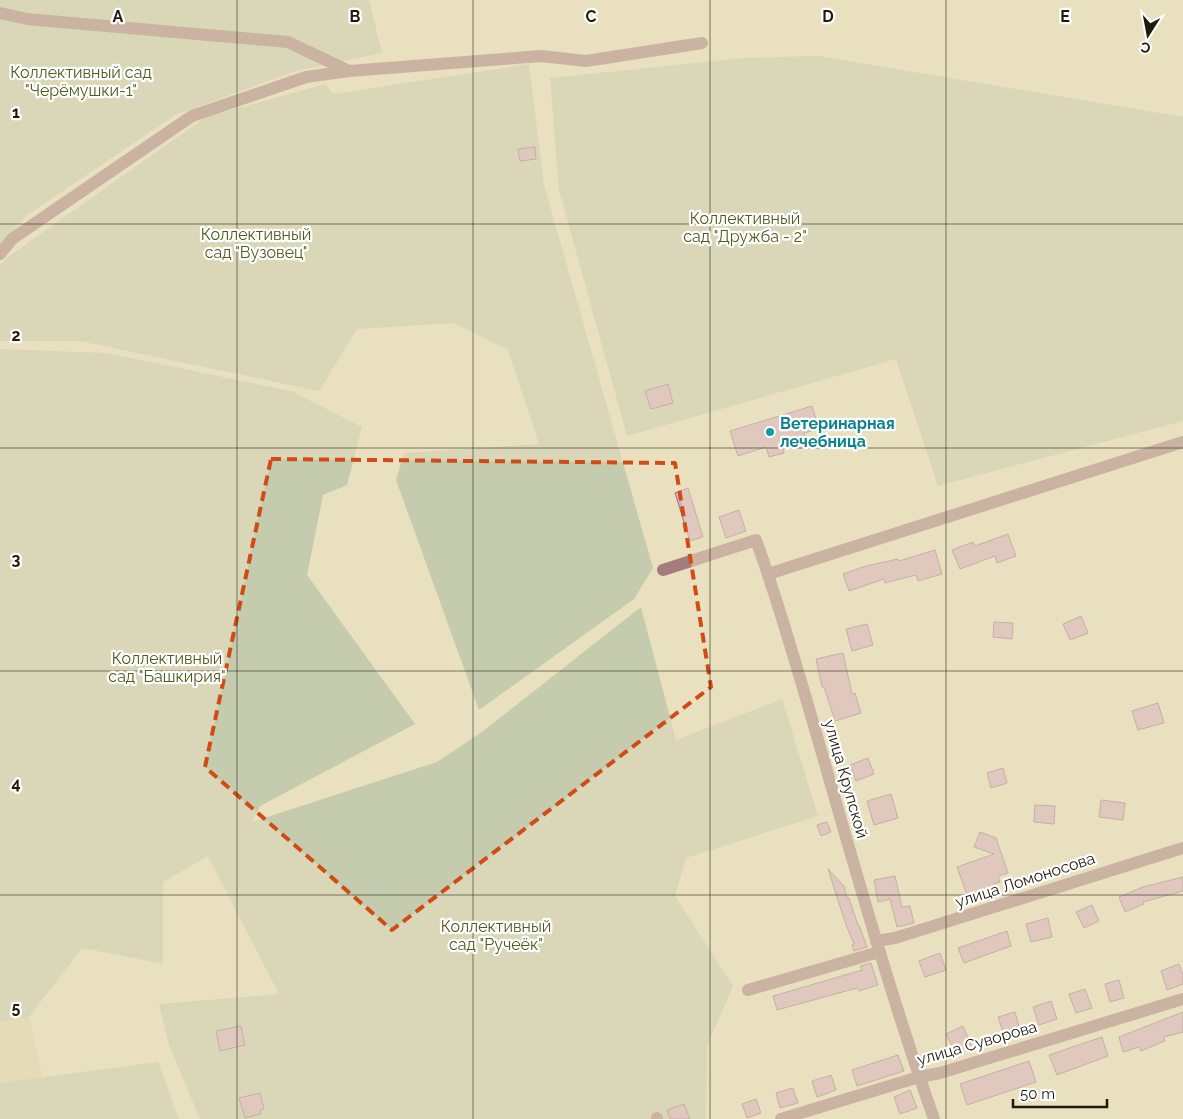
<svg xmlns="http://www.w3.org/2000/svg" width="1183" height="1119" font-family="Raleway,sans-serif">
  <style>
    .built { fill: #e0d6ae }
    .green { fill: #c5ccad }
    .building { fill: #d5abbf; stroke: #967786 }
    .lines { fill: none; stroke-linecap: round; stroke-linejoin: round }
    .street { stroke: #a57c7d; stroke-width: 12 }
    .marked { fill: none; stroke: #d14b15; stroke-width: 4; stroke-dasharray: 10 6; stroke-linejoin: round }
    .grid { fill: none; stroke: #1d1a0e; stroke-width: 1; stroke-opacity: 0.55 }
    .culture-dot { fill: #0f9aa8; stroke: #fff; stroke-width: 2 }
    .labels { text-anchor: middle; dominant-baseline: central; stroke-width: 4.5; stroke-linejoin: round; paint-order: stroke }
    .park-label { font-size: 16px; fill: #505a1c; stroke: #fff }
    .culture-label { font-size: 16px; font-weight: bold; fill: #0d838f; stroke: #fff; text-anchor: start }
    .street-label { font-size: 16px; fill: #1d1a0e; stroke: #fff }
    .grid-label { font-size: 16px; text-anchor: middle; font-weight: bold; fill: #1d1a0e; stroke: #fff; stroke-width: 4.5; stroke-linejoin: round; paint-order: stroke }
  </style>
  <rect width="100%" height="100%" fill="#e9e0bf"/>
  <path class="built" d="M29 1017 43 1078 0 1083V1022Z"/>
  <g class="green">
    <path d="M0 0H369L382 53 296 71 175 115 26 216 0 247Z"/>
    <path d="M818 56 1183 117V421L938 486 896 359 627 436 559 190 550 78 744 58Z"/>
    <path d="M529 64 544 185 653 568 634 599 479 710 396 480 404 453 539 444 508 350 454 323 357 329 319 391 80 341H0V266L8 257 206 117 326 84 333 94Z"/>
    <path d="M0 349 106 353 291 391 362 427 347 485 323 495 307 575 415 724 260 806 252 822 437 762 482 732 641 607 676 740 782 699 818 816 686 858 675 896 733 986 707 1046 706 1119H200L169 1045 159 1004 279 994 208 856 163 882V964L82 948 29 1017 0 1022Z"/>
    <path d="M158 1062 179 1119H0V1083Z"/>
  </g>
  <g class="building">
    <path d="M535 147 536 159 520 161 518 149Z"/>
    <path d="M668 384 673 403 651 409 645 391Z"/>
    <path d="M812 406 819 429 804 433 805 436 781 443 784 453 769 457 766 447 738 456 730 431Z"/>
    <path d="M688 488 703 537 690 541 675 493Z"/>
    <path d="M739 510 746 531 726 538 719 517Z"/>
    <path d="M1008 534 1016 556 997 563 995 556 960 569 952 550 973 542 975 546Z"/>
    <path d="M935 550 942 574 918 581 916 575 885 583 884 579 849 591 843 574 866 566 898 559 899 561Z"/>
    <path d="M1081 616 1088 633 1070 640 1063 624Z"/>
    <path d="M994 622 1013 623 1012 639 993 637Z"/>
    <path d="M867 624 873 645 852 651 846 629Z"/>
    <path d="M843 653 852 694 855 693 861 713 835 721 824 687H822L816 659Z"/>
    <path d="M1158 703 1164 723 1138 730 1132 711Z"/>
    <path d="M868 758 874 774 856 781 850 765Z"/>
    <path d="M1003 768 1007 783 991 788 987 773Z"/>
    <path d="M891 794 898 818 874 825 867 801Z"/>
    <path d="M1101 800 1125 803 1123 820 1099 817Z"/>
    <path d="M1035 805 1055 806 1054 824 1034 822Z"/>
    <path d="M827 822 831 832 821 836 817 825Z"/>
    <path d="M980 832 996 838 1008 873 998 876 1000 882 993 884 995 890 980 895 978 891 967 895 957 867 994 854 974 847Z"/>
    <path d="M828 869 844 886 847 898H849L858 925H859L867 947 854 951 852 945 854 944 846 925Z"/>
    <path d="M895 876 902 907 910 906 914 923 897 927 890 899 878 902 874 880Z"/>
    <path d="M1183 877V891L1143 902 1144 904 1125 912 1119 897 1143 887Z"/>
    <path d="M1092 905 1099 921 1084 928 1076 912Z"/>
    <path d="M1048 918 1052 937 1031 942 1026 924Z"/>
    <path d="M1007 931 1011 946 964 963 958 948Z"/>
    <path d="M940 953 946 970 925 977 919 961Z"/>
    <path d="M871 963 878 985 859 991 857 988 777 1010 773 996 862 970 860 966Z"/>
    <path d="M1179 964 1183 975V984L1167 990 1161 971Z"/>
    <path d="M1119 980 1124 998 1110 1002 1105 984Z"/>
    <path d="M1085 989 1092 1008 1076 1013 1069 994Z"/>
    <path d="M1051 1001 1057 1019 1039 1025 1033 1007Z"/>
    <path d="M1015 1012 1020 1030 1004 1035 998 1017Z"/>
    <path d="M1183 1012V1032L1164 1037 1165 1041 1141 1051 1139 1047 1123 1052 1119 1037Z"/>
    <path d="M241 1026 245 1045 220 1051 216 1031Z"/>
    <path d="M963 1026 971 1045 955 1052 946 1034Z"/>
    <path d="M1102 1037 1108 1056 1057 1075 1049 1055Z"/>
    <path d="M898 1055 904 1071 857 1086 852 1070Z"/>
    <path d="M1029 1061 1036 1082 967 1105 960 1084Z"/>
    <path d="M831 1075 836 1090 817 1097 812 1081Z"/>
    <path d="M793 1088 798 1103 780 1108 776 1093Z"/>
    <path d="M910 1090 917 1108 900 1114 894 1097Z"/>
    <path d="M260 1093 264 1109 260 1110 261 1114 245 1118 239 1098Z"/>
    <path d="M756 1099 761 1113 747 1118 742 1104Z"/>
    <path d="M684 1104 690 1119H670L667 1110Z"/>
  </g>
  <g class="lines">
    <g class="street">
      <path d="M0 13 27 19 288 42 349 71"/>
      <path d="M0 254 12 239 192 116 306 77 349 71 541 56 586 61 702 43"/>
      <path d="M663 570 756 540C782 612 802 685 823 757 858 879 892 1000 934 1119"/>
      <path d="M768 574 1183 442"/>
      <path d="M876 941 895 938 1183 848"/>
      <path d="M748 990 879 952"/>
      <path d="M657 1118V1119"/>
      <path d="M781 1119 919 1077 940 1073 1183 999"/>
    </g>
  </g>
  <path d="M0 0H1183V1119H0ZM271 459 675 463 711 687 392 930 205 767Z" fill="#e9e0bf" fill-opacity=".55" fill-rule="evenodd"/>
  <path class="marked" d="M271 459 675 463 711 687 392 930 205 767Z"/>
  <path class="grid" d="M237 0V1119M473 0V1119M710 0V1119M946 0V1119M0 224H1183M0 448H1183M0 671H1183M0 895H1183"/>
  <circle class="culture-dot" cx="770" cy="432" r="5"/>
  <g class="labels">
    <g class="park-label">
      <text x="81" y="72">Коллективный сад<tspan x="81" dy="18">"Черёмушки-1"</tspan></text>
      <text x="745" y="218">Коллективный<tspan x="745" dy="18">сад "Дружба - 2"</tspan></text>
      <text x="256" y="234">Коллективный<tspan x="256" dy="18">сад "Вузовец"</tspan></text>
      <text x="167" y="658">Коллективный<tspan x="167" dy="18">сад "Башкирия"</tspan></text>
      <text x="496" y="926">Коллективный<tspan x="496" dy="18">сад "Ручеёк"</tspan></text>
    </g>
    <g class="culture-label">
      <text x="780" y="423">Ветеринарная<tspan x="780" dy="18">лечебница</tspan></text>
    </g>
    <g class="street-label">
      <text transform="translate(846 779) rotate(74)">улица Крупской</text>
      <text transform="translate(1025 880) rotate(-18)">улица Ломоносова</text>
      <text transform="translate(977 1043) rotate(-16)">улица Суворова</text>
    </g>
  </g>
  <g class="grid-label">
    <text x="118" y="22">A</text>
    <text x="355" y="22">B</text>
    <text x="591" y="22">C</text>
    <text x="828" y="22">D</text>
    <text x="1065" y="22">E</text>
    <text x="16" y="118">1</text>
    <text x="16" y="341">2</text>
    <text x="16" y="565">3</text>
    <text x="16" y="789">4</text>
    <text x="16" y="1013">5</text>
  </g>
  <g transform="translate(1148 35) rotate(191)" stroke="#ffffff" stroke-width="4" paint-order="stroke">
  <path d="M0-4L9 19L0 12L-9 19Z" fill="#1d1a0e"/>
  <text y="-8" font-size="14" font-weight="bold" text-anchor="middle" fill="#1d1a0e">С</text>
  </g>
  <path d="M1013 1099v8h94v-8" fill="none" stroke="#1d1a0e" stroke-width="2.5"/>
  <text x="1020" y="1099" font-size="15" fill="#1d1a0e" stroke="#ffffff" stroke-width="4" paint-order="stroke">50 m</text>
</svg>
